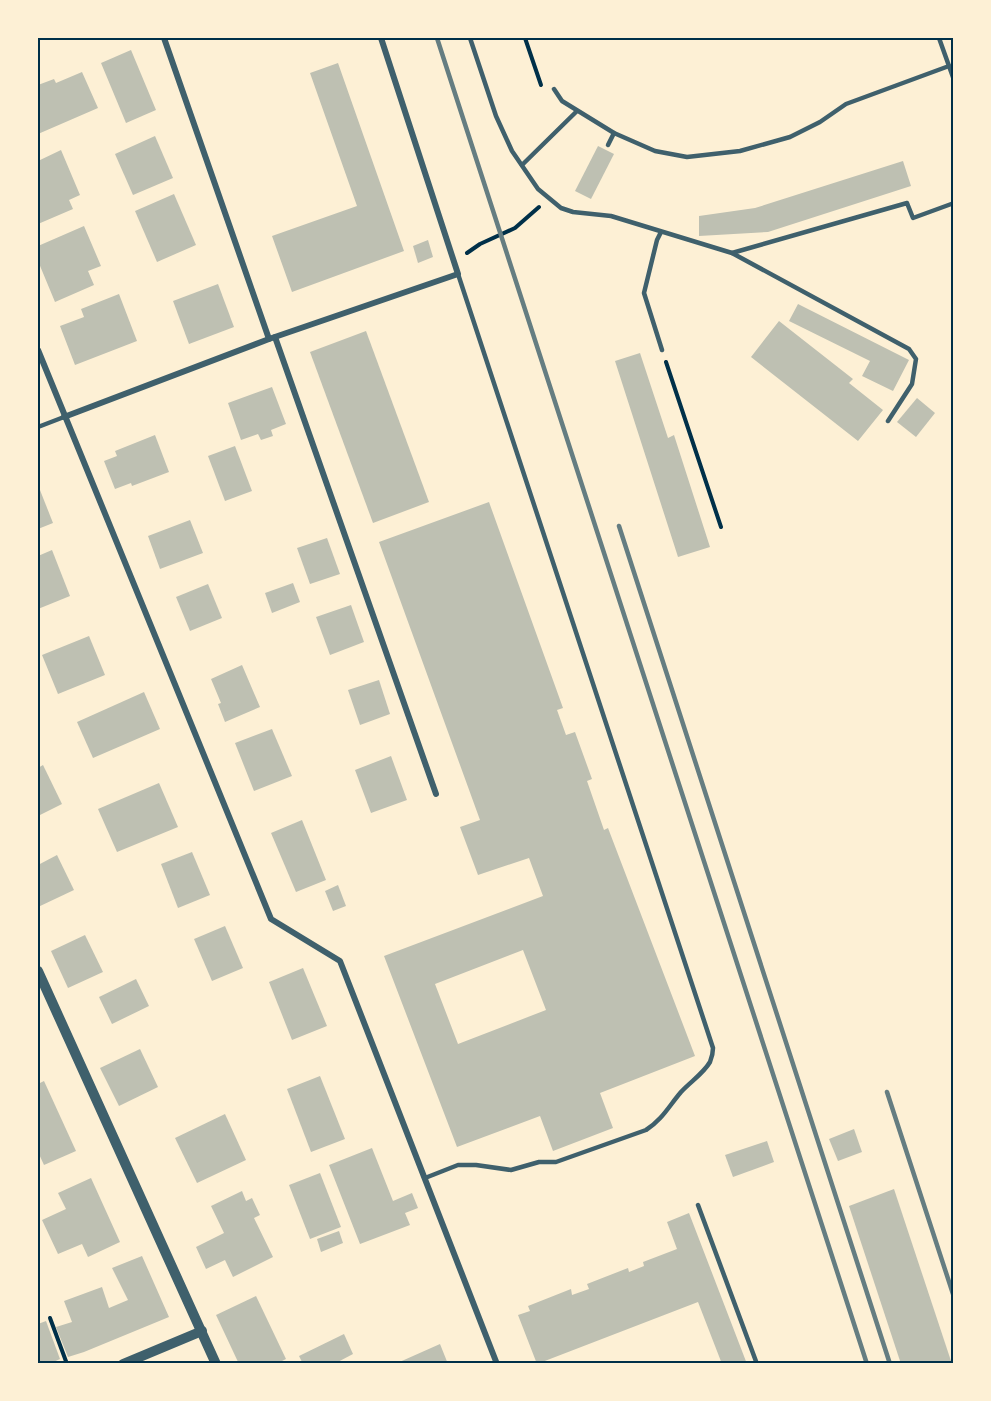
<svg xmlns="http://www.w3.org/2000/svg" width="991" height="1401" font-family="Bitter,serif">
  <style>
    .building { fill: #bec0b2; fill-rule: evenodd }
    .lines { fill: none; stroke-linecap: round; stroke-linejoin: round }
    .path { stroke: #003049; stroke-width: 4 }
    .service { stroke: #3f606c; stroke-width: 4.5 }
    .minor { stroke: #3f606c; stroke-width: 6 }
    .tertiary { stroke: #3f606c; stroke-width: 10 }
    .rail { stroke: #657d81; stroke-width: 4.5 }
    .neatline { fill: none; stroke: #003049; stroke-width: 2 }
  </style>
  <rect width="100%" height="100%" fill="#fdf0d5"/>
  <g class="building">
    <path d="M131 50 156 110 126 123 101 63Z"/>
    <path d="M338 63 404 251 292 292 272 236 357 206 310 73Z"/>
    <path d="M82 72 98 108 38 134V85L54 79 56 83Z"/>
    <path d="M155 136 173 178 133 195 115 154Z"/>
    <path d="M598 146 614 154 591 199 575 191Z"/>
    <path d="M61 150 80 195 69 200 73 209 38 224V161Z"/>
    <path d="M903 161 911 186 768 232 699 236V216L755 208Z"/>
    <path d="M174 194 196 245 157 262 135 211Z"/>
    <path d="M84 226 101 266 88 271 94 285 55 302 38 261V246Z"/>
    <path d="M428 240 433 257 418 263 413 246Z"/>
    <path d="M218 284 234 327 189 344 173 301Z"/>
    <path d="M119 294 137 341 75 365 60 326 84 317 81 309Z"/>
    <path d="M798 304 909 360 893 391 862 376 870 361 789 321Z"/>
    <path d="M779 321 853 379 849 383 883 410 858 441 751 357Z"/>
    <path d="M366 331 429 502 373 523 310 352Z"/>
    <path d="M640 353 668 438 674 435 710 547 678 557 615 361Z"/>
    <path d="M272 387 286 424 271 430 273 436 261 440 258 434 241 440 228 403Z"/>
    <path d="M917 398 935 413 916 437 897 422Z"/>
    <path d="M155 435 169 472 132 486 131 483 115 489 104 461 117 456 115 451Z"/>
    <path d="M235 446 252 491 225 501 208 456Z"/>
    <path d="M38 485 53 523 38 529Z"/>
    <path d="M489 502 563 708 557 710 566 735 575 732 592 779 587 781 604 830 608 828 695 1056 600 1093 613 1128 553 1151 540 1116 457 1147 384 956 543 896 529 858 478 875 460 827 480 820 379 542ZM523 950 546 1010 458 1044 435 984Z"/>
    <path d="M190 520 203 553 160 569 148 536Z"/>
    <path d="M327 538 340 574 310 584 297 548Z"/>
    <path d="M52 550 70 596 38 609V556Z"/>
    <path d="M293 583 300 602 272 613 265 593Z"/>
    <path d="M208 584 222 618 190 631 176 597Z"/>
    <path d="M351 605 364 642 330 655 316 617Z"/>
    <path d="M89 636 105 675 58 694 42 655Z"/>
    <path d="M242 665 260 707 225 722 218 704 221 703 211 679Z"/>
    <path d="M379 680 390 714 360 725 348 690Z"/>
    <path d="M144 692 160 729 93 758 77 722Z"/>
    <path d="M272 729 292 776 254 791 235 743Z"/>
    <path d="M391 756 407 800 371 813 355 770Z"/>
    <path d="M43 765 62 804 38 816V768Z"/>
    <path d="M159 783 178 827 117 852 98 809Z"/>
    <path d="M302 820 326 880 296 892 271 833Z"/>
    <path d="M192 852 210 895 178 908 161 864Z"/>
    <path d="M57 855 74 890 38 907V865Z"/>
    <path d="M338 885 346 906 333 911 325 891Z"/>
    <path d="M225 926 243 968 212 981 194 939Z"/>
    <path d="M85 935 103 972 68 988 51 951Z"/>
    <path d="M303 968 327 1026 292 1040 269 982Z"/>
    <path d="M136 979 149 1006 112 1024 99 997Z"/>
    <path d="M140 1049 158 1087 119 1106 100 1068Z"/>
    <path d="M320 1076 345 1139 311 1152 287 1089Z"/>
    <path d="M44 1081 76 1151 44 1165 38 1152V1084Z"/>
    <path d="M225 1114 246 1160 197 1183 175 1138Z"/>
    <path d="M854 1129 862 1152 838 1161 829 1139Z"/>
    <path d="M767 1141 774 1162 733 1177 725 1155Z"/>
    <path d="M372 1148 393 1201 412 1193 418 1208 405 1213 410 1225 360 1244 329 1165Z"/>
    <path d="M320 1173 341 1227 310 1239 289 1185Z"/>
    <path d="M91 1178 120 1242 88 1257 82 1244 58 1254 42 1220 66 1209 58 1193Z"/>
    <path d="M894 1189 952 1364H901L849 1206Z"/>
    <path d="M242 1191 246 1201 252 1198 260 1215 254 1218 273 1257 233 1277 225 1260 206 1269 196 1247 224 1233 211 1206Z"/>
    <path d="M689 1213 747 1364H722L698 1302 537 1364 518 1315 530 1311 528 1306 571 1289 572 1295 589 1289 587 1284 628 1268 629 1272 644 1266 643 1262 677 1249 667 1222Z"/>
    <path d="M339 1231 343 1243 321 1252 317 1239Z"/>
    <path d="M142 1256 169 1317 84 1352 68 1357 56 1327 72 1322 64 1301 102 1287 109 1308 128 1300 112 1268Z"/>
    <path d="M256 1296 286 1359 276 1364H239L216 1315Z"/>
    <path d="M46 1321 60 1359 49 1364H38V1324Z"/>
    <path d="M344 1334 353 1354 334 1364H303L299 1356Z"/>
    <path d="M440 1344 448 1364H395Z"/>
  </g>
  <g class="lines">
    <g class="path">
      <path d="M525 38 541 85"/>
      <path d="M467 253 480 244 515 228 539 207"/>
      <path d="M666 362 721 527"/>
      <path d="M50 1318 67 1364"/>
    </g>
    <g class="service">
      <path d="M470 38 496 116 512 151 538 189 561 208 573 212 611 216 732 253 909 349 916 359 912 384 888 421"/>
      <path d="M939 38 954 80"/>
      <path d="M554 89 562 101 614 133 655 151 687 157 740 151 790 137 820 122 846 104 949 66"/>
      <path d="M608 145 614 133"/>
      <path d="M522 165 577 111"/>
      <path d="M661 232 657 240 644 293 662 350"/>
      <path d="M732 253 907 203 913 218 954 203"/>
      <path d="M38 427 64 417"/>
      <path d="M425 1178 458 1165H476L511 1170 539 1162H556L646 1130C662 1120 669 1106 681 1092 690 1082 703 1074 710 1062 712 1057 713 1053 713 1048L458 274"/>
      <path d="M698 1205 757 1364"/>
    </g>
    <g class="minor">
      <path d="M164 38 269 339"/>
      <path d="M275 337 436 794"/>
      <path d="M38 350 271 919 340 961 497 1364"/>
      <path d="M64 417 269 339 458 274 381 38"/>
    </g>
    <g class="tertiary">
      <path d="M38 971 216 1364"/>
      <path d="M123 1364 202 1331"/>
    </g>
    <g class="rail">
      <path d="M437 38 867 1364"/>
      <path d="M619 526 890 1364"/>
      <path d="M887 1092 954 1297"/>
    </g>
  </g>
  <rect width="991" height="1401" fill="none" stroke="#fdf0d5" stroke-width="78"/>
  <rect x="39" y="39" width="913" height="1323" class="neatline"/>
</svg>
